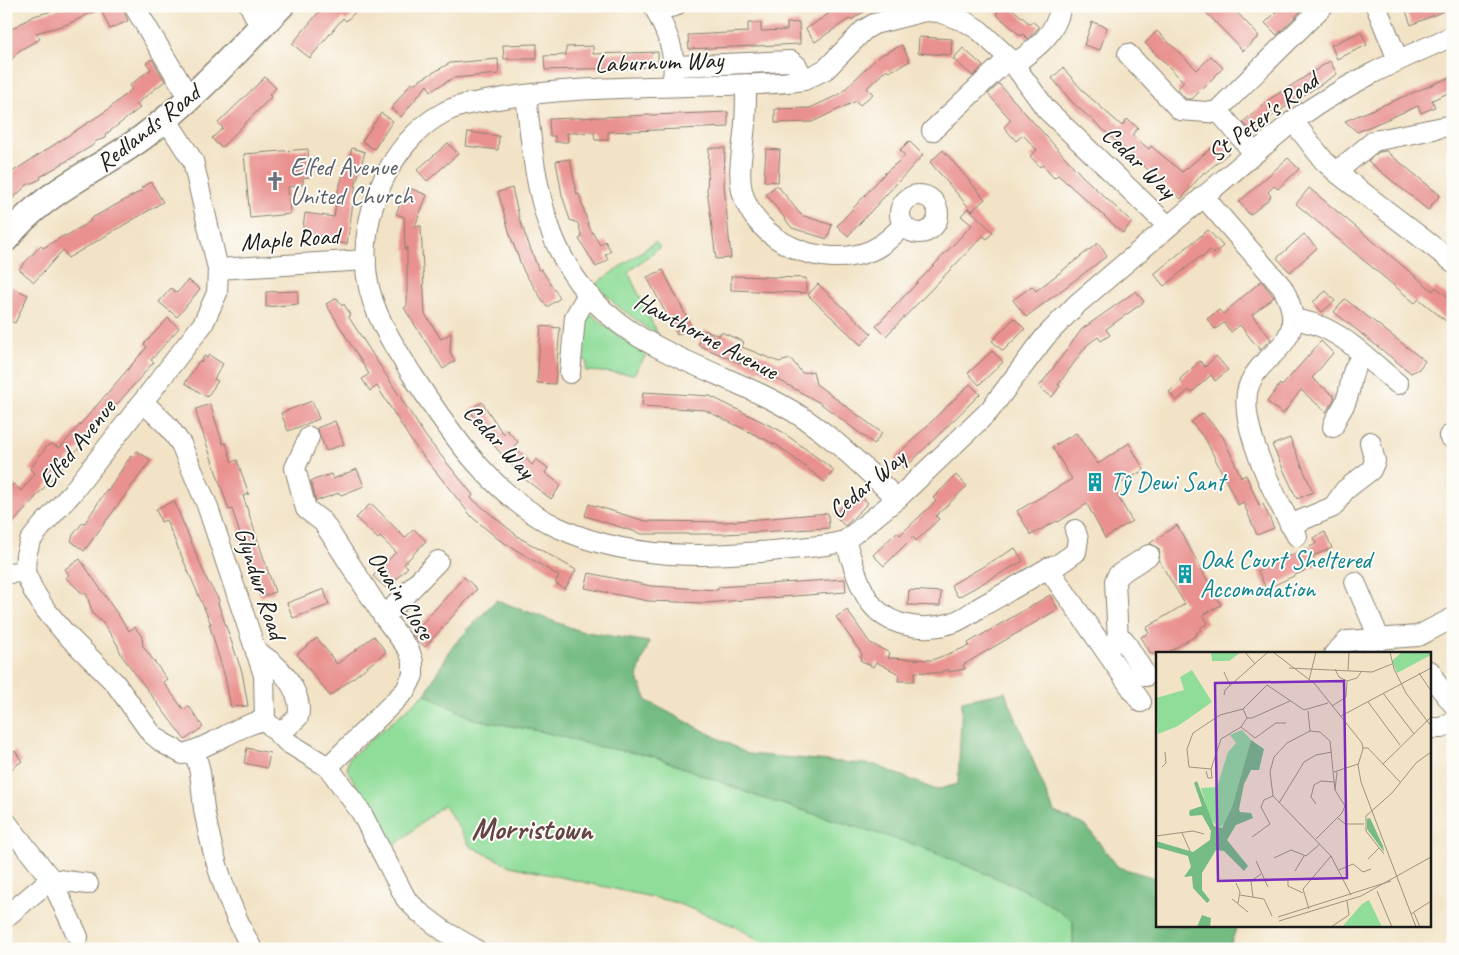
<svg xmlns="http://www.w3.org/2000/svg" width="1459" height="955" font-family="Caveat,sans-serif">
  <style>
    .green { fill: #90dd9a; stroke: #567c5b }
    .forest { fill: #74bc82; stroke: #486c4f }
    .building { fill: #e9918f }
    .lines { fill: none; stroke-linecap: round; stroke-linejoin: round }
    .minor-casing { stroke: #878071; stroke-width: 22 }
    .major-casing { stroke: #878071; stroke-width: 28 }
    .minor { stroke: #fff; stroke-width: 20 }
    .major { stroke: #fff; stroke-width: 25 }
    .labels { text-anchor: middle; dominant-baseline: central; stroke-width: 4; stroke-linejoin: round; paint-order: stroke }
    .street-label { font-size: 25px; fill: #1c1c1c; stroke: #fdfcf7 }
    .worship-label { font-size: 25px; fill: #5b616d; stroke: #fdfcf7; text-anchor: start }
    .culture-label { font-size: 25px; fill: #0d838f; stroke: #fdfcf7; text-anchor: start }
    .district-label { font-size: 30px; font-weight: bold; fill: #644544; stroke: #fdfcf7 }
    .inset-road { fill: none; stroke: #9c9382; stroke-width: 1 }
    .view { fill: #7b2cbf; fill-opacity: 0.15; stroke: #7b2cbf; stroke-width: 2.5 }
    .inset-edge { fill: none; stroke: #1c1c1c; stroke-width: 2.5 }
  </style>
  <rect width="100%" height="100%" fill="#fdfcf7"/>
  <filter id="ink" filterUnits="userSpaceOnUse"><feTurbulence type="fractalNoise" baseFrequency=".02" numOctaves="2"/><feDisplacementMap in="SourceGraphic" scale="10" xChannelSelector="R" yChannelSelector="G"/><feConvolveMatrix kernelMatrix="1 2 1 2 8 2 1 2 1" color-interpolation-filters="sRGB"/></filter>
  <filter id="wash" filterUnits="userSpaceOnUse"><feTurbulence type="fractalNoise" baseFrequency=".0096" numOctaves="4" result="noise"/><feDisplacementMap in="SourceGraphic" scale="20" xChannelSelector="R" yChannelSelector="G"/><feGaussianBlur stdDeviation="1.12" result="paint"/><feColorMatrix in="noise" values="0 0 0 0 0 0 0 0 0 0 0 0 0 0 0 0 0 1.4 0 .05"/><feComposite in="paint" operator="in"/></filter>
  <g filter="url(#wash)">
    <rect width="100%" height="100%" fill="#f2e3c6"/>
    <g class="green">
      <path d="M655 242 660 247 628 272 659 337 615 304 596 284Z"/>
      <path d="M589 312 609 329 646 355 634 374 586 371 587 361 580 358 583 318Z"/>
      <path d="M425 694 474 719 544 732 595 746 653 756 759 797 916 845 1014 885 1043 900 1073 921V948L773 949 737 927 674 902 510 866 470 846 444 804 388 851 369 807 347 769 349 758Z"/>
    </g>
    <path class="forest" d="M496 600 580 631 649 642 637 676 647 701 748 754 875 765 936 790 958 784 962 701 1005 692 1054 812 1086 826 1118 867 1158 879V926H1237L1229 949H1073V921L1043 900 1014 885 916 845 759 797 653 756 595 746 544 732 474 719 425 694 452 647Z"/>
    <g id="blocks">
      <g class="building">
        <path d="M70 6H106L68 24 36 33 40 39 20 50 6 66V32L34 16Z"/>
        <path d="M110 6H122L128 21 110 29 101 10Z"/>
        <path d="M324 6H362L346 21 343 18 310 58 292 44Z"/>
        <path d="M840 6H873L851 20 849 19 815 42 806 29Z"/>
        <path d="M1003 6H1009L1030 24 1032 21 1039 27 1028 39 1023 34 1021 36 996 14Z"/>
        <path d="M1200 6H1231L1259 36 1243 51Z"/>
        <path d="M1282 6H1306L1277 35 1265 23Z"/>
        <path d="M1417 6H1453V7L1411 25 1406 11Z"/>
        <path d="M799 22 800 44 689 49 688 35 748 32V23H761V31L787 30V23Z"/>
        <path d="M1092 22 1107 27 1100 50 1084 45Z"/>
        <path d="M1157 31 1197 70 1211 56 1223 68 1192 99H1186L1177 89 1184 82 1145 43Z"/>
        <path d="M1361 32 1367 45 1337 59 1331 45Z"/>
        <path d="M919 37 952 39 951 55 918 53Z"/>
        <path d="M537 44V59H504L503 45Z"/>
        <path d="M902 45 910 61 889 72 887 69 867 88 873 94 860 105 856 101 812 122 775 123V109L810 108 840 94 879 56Z"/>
        <path d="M593 46V54L658 52V67L545 70 544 56 566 55V47Z"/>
        <path d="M963 48 983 66 973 76 953 59Z"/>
        <path d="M152 59 165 81 136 104 140 108 105 135 106 138 96 141 92 146 40 177 41 179 27 185 6 205V176L106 111 132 89 129 86 151 69 146 63Z"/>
        <path d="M498 59 499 74 453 78 431 91 427 85 401 117 391 109 411 83 413 84 450 63Z"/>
        <path d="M1330 61 1337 74 1276 113 1252 132 1243 122 1270 99Z"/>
        <path d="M1063 68 1085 93 1122 126 1127 119 1138 128 1132 135 1149 149 1151 146 1182 172 1221 140 1230 152 1205 173 1204 172 1181 199 1072 102 1052 78Z"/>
        <path d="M1453 76V91L1432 100 1435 107 1421 113 1418 106 1357 132 1345 121Z"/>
        <path d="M265 77 276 88 269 95 271 97 222 147 217 144 212 138 223 128 218 123Z"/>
        <path d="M999 84 1082 176 1132 222 1123 233 1058 175 1054 178 1042 165 1040 167 1030 156 1037 150 1023 135 1016 141 1004 127 1011 120 988 94Z"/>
        <path d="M728 112V127L608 132V140H595L594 132 569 133H567L568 142H555V136H550L549 119Z"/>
        <path d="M381 113 393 121 374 149 362 141Z"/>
        <path d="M468 132 499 136 498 150 466 146Z"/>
        <path d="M909 141 923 155 848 236 837 226 885 173 905 156 900 150Z"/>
        <path d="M448 143 458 154 427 181 417 170Z"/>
        <path d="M352 148 365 152 356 183 347 244 332 242 333 238 302 234 305 213 334 217 338 190Z"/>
        <path d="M709 148H725L724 185 731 258 716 259 707 189Z"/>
        <path d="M308 149 310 177 303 178V185L288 187 290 214 250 218 244 154Z"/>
        <path d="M766 149 780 150 778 182 764 181Z"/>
        <path d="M943 150 985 199 972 211 930 162Z"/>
        <path d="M1386 151 1440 195 1428 210 1368 161 1379 152Z"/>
        <path d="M1288 158 1299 169 1278 189 1274 186 1268 192 1271 196 1268 200 1250 215 1239 202Z"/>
        <path d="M570 159 577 195 579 194 589 227 600 245 605 241 611 251 605 255 608 260 596 267 579 239 582 237 578 223 570 220 562 195 556 161Z"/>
        <path d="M151 182 163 202 68 258 63 250 34 282 19 269 41 245 43 248 65 235 66 236 91 221 90 219 143 190 141 188Z"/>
        <path d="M777 185 801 215 832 225 827 239 792 228 766 194Z"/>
        <path d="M407 187 427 195 415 226H421L425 314 441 339 451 333 450 352 455 361 443 369 404 308 407 306V247L405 251 404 217 396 214Z"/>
        <path d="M512 188 520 221 539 271 541 269 560 298 547 307 524 272 511 238 498 192Z"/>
        <path d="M1309 188 1433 291 1436 287 1453 301V327L1419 299 1415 303 1296 204Z"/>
        <path d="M968 208 993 232 987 239 983 236 886 336 876 326 972 225 961 216Z"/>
        <path d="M1208 230 1223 246 1214 254 1210 250 1202 258 1201 256 1164 286 1154 274Z"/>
        <path d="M1304 234 1317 248 1290 272 1277 258Z"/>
        <path d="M1098 243 1107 256 1026 317 1013 300 1032 286 1036 291Z"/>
        <path d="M663 270 692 328 677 335 647 277Z"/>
        <path d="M731 276 806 278V293L731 290Z"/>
        <path d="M188 280 200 289 177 317 159 302 171 288 177 293Z"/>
        <path d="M1261 281 1274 297 1252 315 1271 339 1260 350 1240 325 1231 332 1224 323 1215 329 1207 319 1219 310 1223 314Z"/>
        <path d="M818 284 872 334 861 345 808 295Z"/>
        <path d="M11 287 28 295 15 323 6 319V296Z"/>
        <path d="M298 291V304L266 307V292Z"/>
        <path d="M1136 291 1144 302 1106 329 1110 335 1101 341 1098 337 1087 345 1058 385 1060 386 1052 397 1039 387 1082 329Z"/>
        <path d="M1326 291 1335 301 1322 312 1313 302Z"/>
        <path d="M337 298 342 306 344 304 350 315 348 316 426 437 473 495 471 498 520 538 576 570 565 589 555 583 559 576 498 539 472 517 412 442 377 386 370 391 362 379 369 374 326 304Z"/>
        <path d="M1345 299 1425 361 1419 369 1411 373 1334 312Z"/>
        <path d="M168 318 179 328 151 360 154 362 6 531V492L14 484 21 491 35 474 30 469 47 446 51 444 60 448 147 347 144 344Z"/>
        <path d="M1014 318 1025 329 1003 351 992 341Z"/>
        <path d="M541 326 560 328 555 384 537 383Z"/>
        <path d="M705 330 719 336 721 332 744 342 742 347 779 362 791 359 802 373 813 371 816 384 882 433 874 444 820 403 759 369 758 371 698 345Z"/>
        <path d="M1321 341 1333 353 1312 378 1335 397 1333 401 1326 412 1301 390 1283 414 1267 402 1280 384 1282 386Z"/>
        <path d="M992 351 1003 362 979 385 968 373Z"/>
        <path d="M209 355 223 364 214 379 218 381 207 397 185 383 199 361 201 362 204 356 207 358Z"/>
        <path d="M1216 356 1228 370 1215 381 1211 375 1191 393 1189 390 1176 401 1169 392 1181 382 1180 379 1200 361 1205 367Z"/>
        <path d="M970 384 980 394 904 469 894 458Z"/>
        <path d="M643 392 710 396 781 431 834 470 825 482 778 446 705 410 642 406Z"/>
        <path d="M312 401 319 419 288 431 281 413Z"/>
        <path d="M482 402 503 434 507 430 518 442 514 446 532 465 536 459 548 468 545 473 561 485 551 499 522 477 489 440 470 410Z"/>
        <path d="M210 404 223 444 226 443 232 462 237 460 249 494 243 496 275 592 261 597 251 573H253L246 553 237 535 240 534 232 509 229 510 197 416 196 409Z"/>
        <path d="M1203 413 1223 437 1241 477 1246 475 1259 505 1263 504 1274 528 1257 535 1243 502 1238 505 1206 440 1191 422Z"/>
        <path d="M335 421 344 444 326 451 317 428Z"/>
        <path d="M1076 433 1098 464 1129 443 1144 470 1113 488 1132 521 1105 538 1087 504 1058 522 1057 521 1031 535 1017 511 1072 479 1052 447Z"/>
        <path d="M1290 438 1313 492 1297 499 1272 445Z"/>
        <path d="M137 451 151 460 84 551 71 541 73 535 83 522 85 523 107 489 108 490 131 456 133 457Z"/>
        <path d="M357 469 364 486 341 495 339 493 316 501 311 481 331 474 333 479Z"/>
        <path d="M956 475 967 486 936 516 939 519 916 541 913 537 884 566 873 555 897 532 900 535 936 501 933 498Z"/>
        <path d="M857 492 868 503 845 526 834 515Z"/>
        <path d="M174 501 207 580 219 600 218 603 242 672 248 706 231 707 225 677 209 624H211L166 520 161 522 156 509Z"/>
        <path d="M589 504 645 521 725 522 828 513 829 528 725 534H642L585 516Z"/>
        <path d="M369 505H373L405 538 414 529 426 541 404 564 408 567 387 589 373 576 396 552 380 537 378 539 356 518Z"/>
        <path d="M1177 525 1221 605 1203 615 1208 623 1200 628 1201 630 1196 633 1197 635 1165 654H1151L1141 637 1149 633 1146 628 1185 604 1159 561V549L1150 543Z"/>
        <path d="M1325 532 1332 548 1313 556 1317 565 1266 589 1258 571 1316 544 1313 538Z"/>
        <path d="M1015 548 1023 561 958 597 951 585Z"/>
        <path d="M80 559 129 631 135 627 142 637 143 646 167 679 163 682 184 710 189 706 203 727 185 740 122 656 117 644 103 623 93 614 86 593 83 594 66 578 69 575 65 569Z"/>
        <path d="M589 573 651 586 718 590V587L845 579 846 592 705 603 648 601 585 588Z"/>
        <path d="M464 577 477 589 425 647 412 635Z"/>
        <path d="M324 589 329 605 293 618 287 603Z"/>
        <path d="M909 590 941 592 940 606 908 605Z"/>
        <path d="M1050 595 1058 609 963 665 965 669 949 672 948 669 939 673 915 672 914 681H898L899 674 876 662 873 667 860 660 862 654 836 617 847 610 870 643 890 653 888 658 932 660 969 646 968 643Z"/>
        <path d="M374 636 386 652 330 696 297 654 317 638 337 664Z"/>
        <path d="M247 748 270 753 267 768 244 763Z"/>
        <path d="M15 751 22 761 6 773V758Z"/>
      </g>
    </g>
  </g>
  <g filter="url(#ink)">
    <use href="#blocks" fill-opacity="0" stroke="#878071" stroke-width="1"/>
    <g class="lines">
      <g class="minor-casing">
        <g id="minor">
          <path d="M134 6 190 99"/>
          <path d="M250 6 260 27"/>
          <path d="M654 6C665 30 677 51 673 78"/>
          <path d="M1376 6 1398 60"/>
          <path d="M656 10 675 6"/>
          <path d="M1128 54 1180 110 1220 113 1254 153"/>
          <path d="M1013 65C1035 49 1056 35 1061 6"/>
          <path d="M675 66 791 61 797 66 804 80"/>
          <path d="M746 84C746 97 746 110 745 123 744 145 737 169 742 191 755 243 823 270 870 251 883 246 893 235 903 226"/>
          <path d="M526 95C536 191 544 275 633 333 679 362 732 378 780 404 824 427 861 465 897 499"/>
          <path d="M1215 113 1323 6"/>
          <path d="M1293 121 1324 161 1336 172 1453 262"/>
          <path d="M932 131 1009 58"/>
          <path d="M1336 172 1374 141 1453 125"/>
          <circle cx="919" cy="214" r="19"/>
          <path d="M1203 196 1282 287C1317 347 1254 351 1247 393 1241 431 1278 503 1297 536"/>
          <path d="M1168 226 1046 109 1009 58 979 30 966 22 939 12 925 11 874 24 864 30 826 69 804 80C776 85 746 84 718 85 645 88 570 86 498 99 480 102 459 104 443 113 389 142 358 218 367 277 372 313 394 346 413 376 450 433 495 499 559 528 644 567 738 555 827 545L845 541 897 499 989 411 1045 337 1077 304 1293 121C1342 86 1397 60 1453 36"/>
          <path d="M218 269 366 260"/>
          <path d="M1292 320C1334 321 1367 359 1398 384"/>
          <path d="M570 373 575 317 588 294"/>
          <path d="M144 403 168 426 181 444 207 505 264 675 265 720C235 726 212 747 183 754L163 743 151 733 115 683 64 632 45 609 33 590 25 572 26 555 30 541 41 527 72 493 203 324 217 293 218 269 193 161 166 119"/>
          <path d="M1333 427C1335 418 1341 412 1345 403 1354 384 1347 374 1363 356"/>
          <path d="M1449 436 1453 439"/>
          <path d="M309 437 295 468 306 509 323 522 384 617 409 650 413 662V675L406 690 328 767"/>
          <path d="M1290 525 1333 507 1345 490 1371 470 1375 461 1370 442"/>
          <path d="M845 541C853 561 859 591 874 607 893 628 926 631 952 623 962 620 972 612 982 606 1004 594 1026 581 1048 568L1141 702"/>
          <path d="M1048 568 1059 564 1076 552 1078 539 1075 530"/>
          <path d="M6 573 25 572"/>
          <path d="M1355 582 1380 640"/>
          <path d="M384 617 438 561"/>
          <path d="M1118 640 1115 581 1118 575 1149 555"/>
          <path d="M1109 646 1118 640H1124L1146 676"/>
          <path d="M256 652C278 662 304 692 298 717L279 735"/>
          <path d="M1334 654 1347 641 1418 636 1453 618"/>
          <path d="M1430 671 1437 684 1453 704"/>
          <path d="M265 720 287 742 328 767 361 812 406 899 419 912 444 931 475 949"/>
          <path d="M1430 728H1442L1453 721"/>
          <path d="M194 752C203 772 201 794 205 815 214 863 229 907 252 949"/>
          <path d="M6 822 51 879 88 884"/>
          <path d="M6 917 51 879 78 937"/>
        </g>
      </g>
      <g class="major-casing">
        <path id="major" d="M6 239C41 193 97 171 143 137 194 99 237 51 281 6"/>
      </g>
      <use href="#minor" class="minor"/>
      <use href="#major" class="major"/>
    </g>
  </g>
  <defs>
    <g id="church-bare" transform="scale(1.5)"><path d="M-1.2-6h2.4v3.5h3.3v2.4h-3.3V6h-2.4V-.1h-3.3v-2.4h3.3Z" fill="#6b7280" stroke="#fdfcf7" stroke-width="2.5" paint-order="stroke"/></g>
    <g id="building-bare" transform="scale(1.5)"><path d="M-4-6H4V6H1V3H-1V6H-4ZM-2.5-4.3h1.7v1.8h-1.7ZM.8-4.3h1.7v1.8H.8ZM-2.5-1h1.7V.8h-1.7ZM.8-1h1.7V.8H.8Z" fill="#0f9aa8" stroke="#fdfcf7" stroke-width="2.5" paint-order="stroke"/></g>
  </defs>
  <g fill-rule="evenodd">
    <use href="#church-bare" x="275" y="181"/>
    <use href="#building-bare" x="1095" y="482"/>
    <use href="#building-bare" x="1185" y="574"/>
  </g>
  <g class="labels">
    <g class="street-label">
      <text transform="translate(659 62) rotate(-2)">Laburnum Way</text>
      <text transform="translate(1263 117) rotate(-37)">St Peter's Road</text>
      <text transform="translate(148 128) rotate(-38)">Redlands Road</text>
      <text transform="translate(1139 162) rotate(44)">Cedar Way</text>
      <text transform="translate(290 239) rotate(-4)">Maple Road</text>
      <text transform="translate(706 336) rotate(28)">Hawthorne Avenue</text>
      <text transform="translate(499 441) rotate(47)">Cedar Way</text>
      <text transform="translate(77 444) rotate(-51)">Elfed Avenue</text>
      <text transform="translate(867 484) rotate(-40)">Cedar Way</text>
      <text transform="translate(260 583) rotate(72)">Glyndwr Road</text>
      <text transform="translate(401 595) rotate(57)">Owain Close</text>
    </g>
    <g class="worship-label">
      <text x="290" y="167">Elfed Avenue<tspan x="290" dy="29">United Church</tspan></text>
    </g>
    <g class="culture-label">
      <text x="1110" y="482">Tŷ Dewi Sant</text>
      <text x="1200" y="560">Oak Court Sheltered<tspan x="1200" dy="29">Accomodation</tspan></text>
    </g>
    <g class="district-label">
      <text x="532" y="829">Morristown</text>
    </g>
  </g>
  <g transform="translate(1156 652)">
    <rect width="275" height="275" fill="#f2e3c6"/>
    <path d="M55 0H85L73 9H56ZM246 0H275V3L241 21 236 9ZM36 18 56 50 22 74 2 82 0 46 28 38 24 25ZM86 78 95 88 76 155 69 172 62 176 54 166 45 136 61 135 72 100 80 91 74 83ZM213 248 226 275H186L206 252Z" fill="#90dd9a"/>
    <path d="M95 88 108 97 103 118H95L88 132 83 157 84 160 95 161 97 166 80 173 71 188 92 214 88 219 68 199 60 198 46 221V238L54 248 51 251 37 236 36 224 28 225 35 215 32 204 0 195V189L37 200 54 188 55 179 46 163 34 164 33 161 34 158 46 154 38 131 41 129 58 174 66 176 76 155ZM214 166 227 194 228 200 211 177V167ZM46 263 55 266 54 275H41Z" fill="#74bc82"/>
    <path class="inset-road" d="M89 0 99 12M117 0 159 32 206 91 207 97 202 113 205 130 260 275M234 0 238 17 250 41 275 74M133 16 216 20 236 12M179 17 183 25 191 29 201 26 205 20M192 18 193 0M68 20 74 34M263 21 275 39M153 28 160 0M227 41 258 82M68 43 69 38 112 0M212 50 244 93M176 54 190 45 191 29M87 57 64 63 37 81 31 97 33 115 55 117 65 87 85 75 91 66M87 57 111 33 148 58 172 51M87 57 91 66H96L134 49M152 59 154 79M185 64 275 16M85 75 99 86 120 71H130M207 96H212L244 130M227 112 275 65M6 115 10 111 9 100M50 119 52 126H56L55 117M178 120 202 112M179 138 181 120M123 151 148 110 160 103 176 100M160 152 155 145 158 133 165 129 178 130M182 166 189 172H208M26 181 34 199M0 184 37 179 48 182M96 185 114 172 105 155 108 148 117 144M160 187 186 161 189 154 179 138 174 89 164 80 154 79 131 91 118 105 114 120 117 144 175 204 195 243M228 202 210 179V164L236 141 260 111 275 100M118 206 135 198 150 204 164 192M212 207 223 196M100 209 112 235M183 218 197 212 207 220 215 217M139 219 148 204M132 226V234L147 241M80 231 84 240 82 251M221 239 236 275M84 243 108 247 116 264M97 245 95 229 105 222M76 247 92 260M153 257 147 237 175 204M258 261 264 275M255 262 275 249M122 265 235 229M123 269 205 244 275 205M175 275 193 263 191 249"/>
    <path class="view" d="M188 29 191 226 62 229 59 31Z"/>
    <rect width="275" height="275" class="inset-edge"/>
  </g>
  <rect width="1459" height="955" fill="none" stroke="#fdfcf7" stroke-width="25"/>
</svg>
